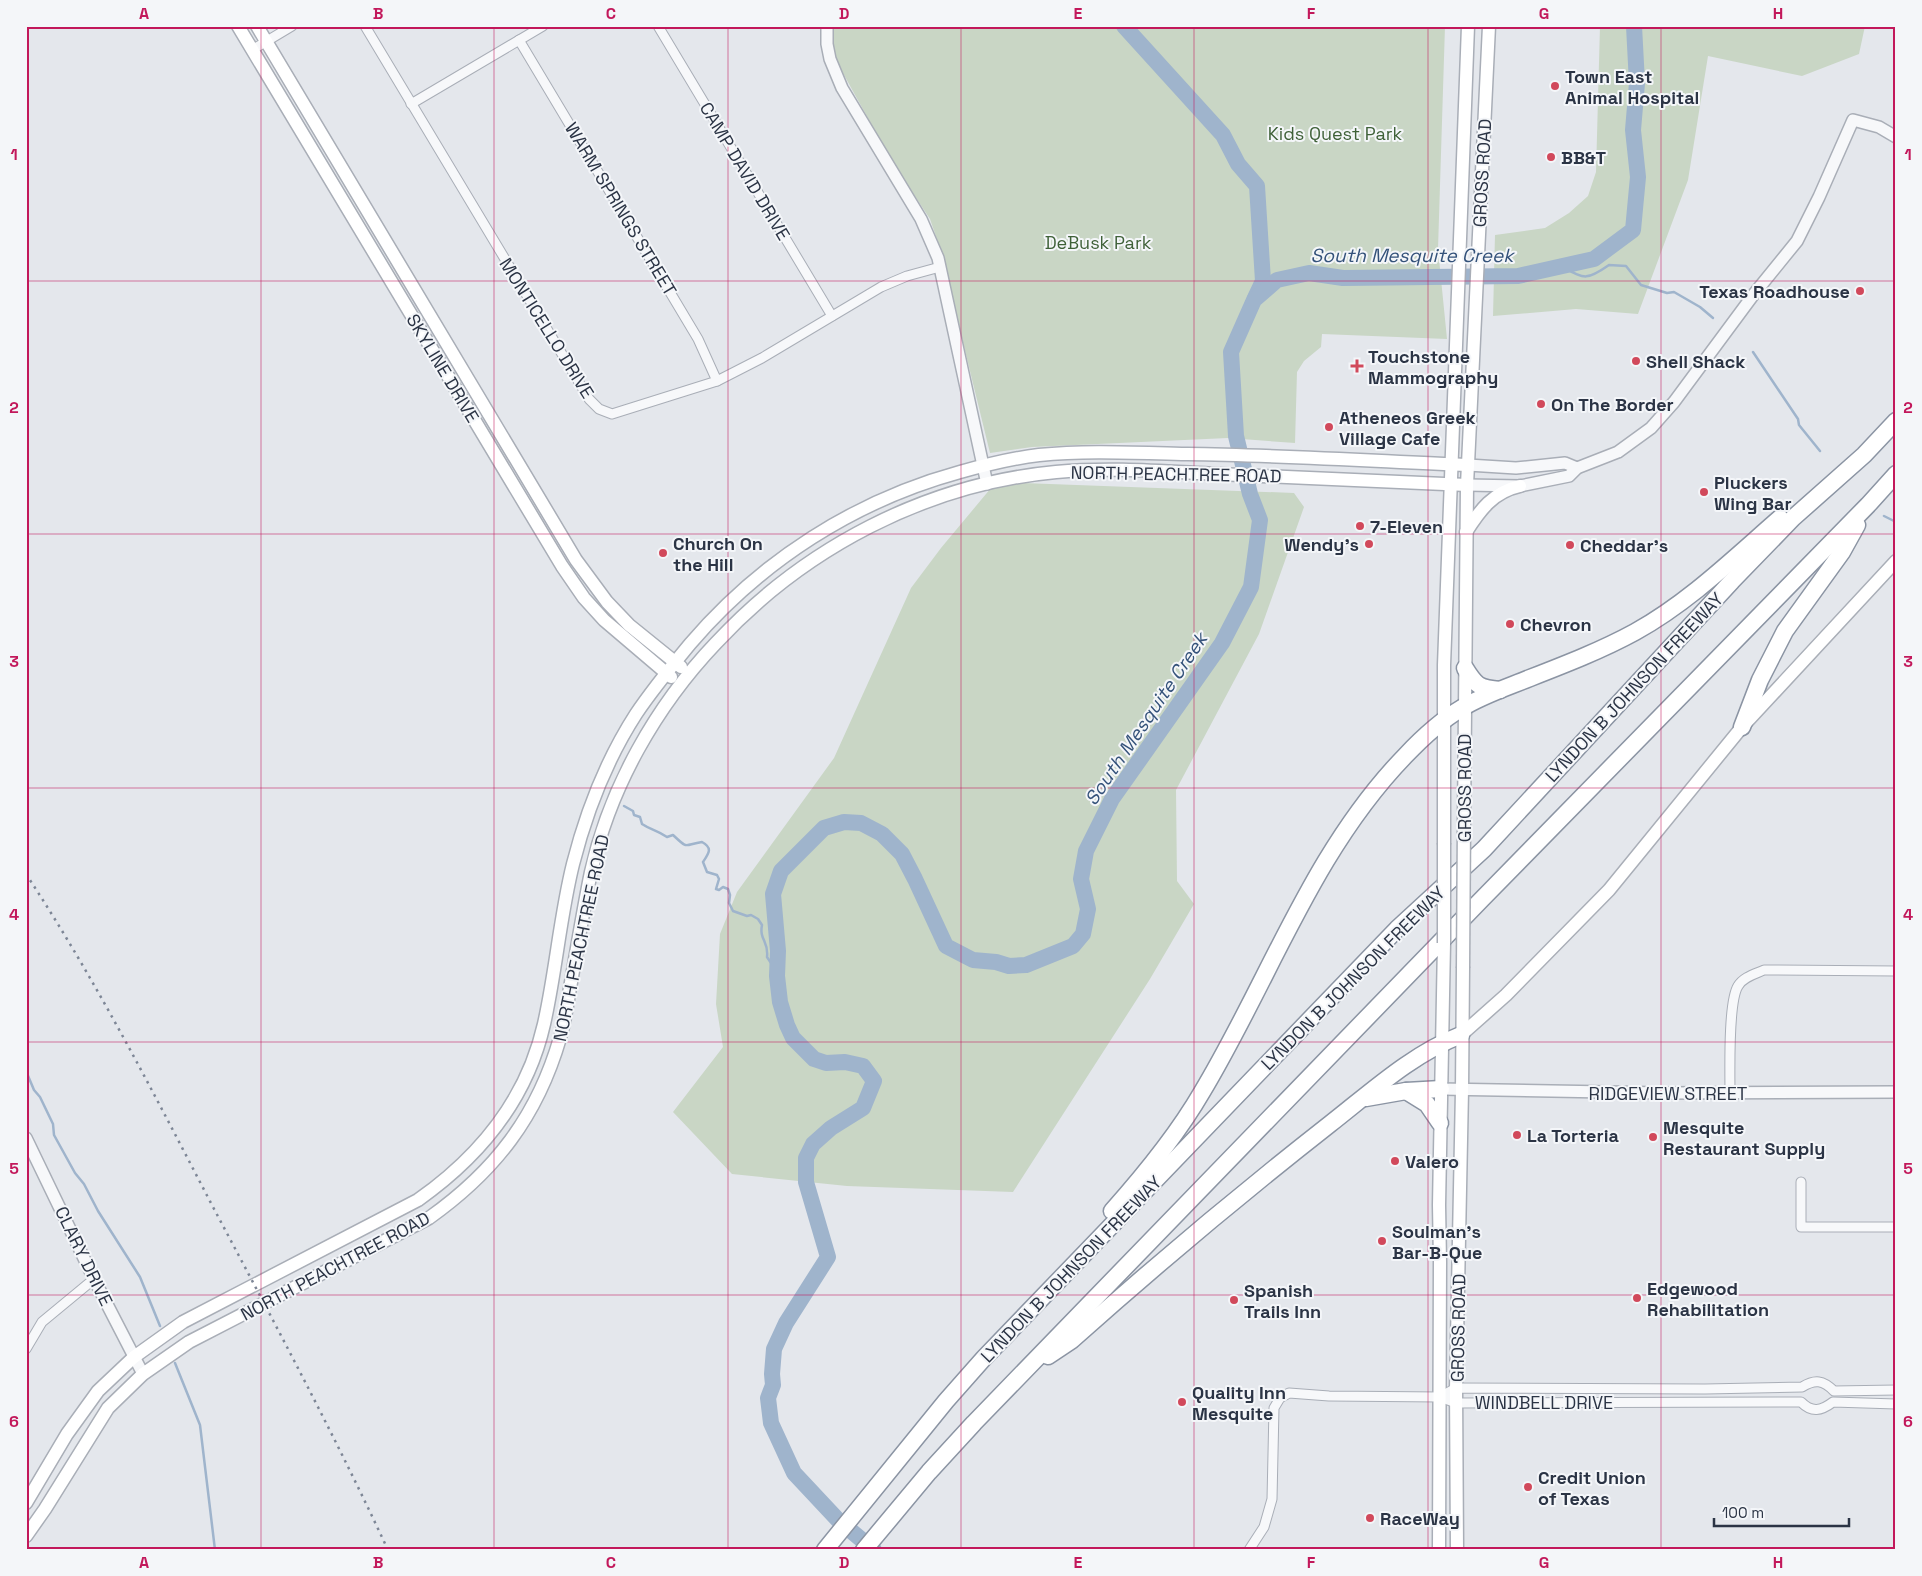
<svg xmlns="http://www.w3.org/2000/svg" width="1922" height="1576" font-family="'Space Grotesk',sans-serif">
  <style>
    .green { fill: #c9d6c5 }
    .lines { fill: none; stroke-linecap: round; stroke-linejoin: round }
    .stream { stroke: #9fb4cc; stroke-width: 2.5 }
    .river { stroke: #9fb4cc; stroke-width: 16 }
    .minor-casing { stroke: #a9aeb7; stroke-width: 11 }
    .tertiary-casing { stroke: #a9aeb7; stroke-width: 14 }
    .secondary-casing { stroke: #a9aeb7; stroke-width: 15 }
    .motorway-casing { stroke: #8b94a3; stroke-width: 19 }
    .minor { stroke: #f7f8fa; stroke-width: 9 }
    .tertiary { stroke: #f7f8fa; stroke-width: 11 }
    .secondary { stroke: #fff; stroke-width: 12 }
    .motorway { stroke: #fff; stroke-width: 16 }
    .rail { stroke: #7d8696; stroke-width: 2.5; stroke-dasharray: 2.5 5; stroke-linecap: butt }
    .secondary-bridge-casing { stroke: #a9aeb7; stroke-width: 15; stroke-linecap: butt }
    .secondary-bridge { stroke: #fff; stroke-width: 12 }
    .grid { fill: none; stroke: #c2185b; stroke-width: 1; stroke-opacity: 0.55 }
    .poi-dot { fill: #d1495b; stroke: #f4f6f9; stroke-width: 2 }
    .labels { text-anchor: middle; dominant-baseline: central; stroke-width: 4; stroke-linejoin: round; paint-order: stroke }
    .poi-label { font-size: 18px; font-weight: bold; fill: #2b3445; stroke: #f4f6f9; text-anchor: start }
    .park-label { font-size: 18px; fill: #3f6138; stroke: #f4f6f9 }
    .street-label { font-size: 18px; fill: #2b3445; stroke: #f4f6f9 }
    .water-label { font-size: 19px; font-style: italic; fill: #34527a; stroke: #f4f6f9 }
    .neatline { fill: none; stroke: #c2185b; stroke-width: 2 }
    .grid-label { font-size: 16px; text-anchor: middle; font-weight: bold; fill: #c2185b }
  </style>
  <rect width="100%" height="100%" fill="#e4e7ec"/>
  <g class="green">
    <path d="M833 26H1445L1438 249 1447 339 1322 334 1321 347 1304 361 1297 372 1295 443 1228 438 1032 447 990 453 940 248 930 219 891 160 833 55Z"/>
    <path d="M1600 26H1865L1859 54 1802 76 1708 56 1688 180 1638 314 1576 309 1493 316 1495 235 1545 228 1569 213 1588 196 1596 172Z"/>
    <path d="M996 482 1294 493 1304 507 1259 634 1176 790 1177 881 1194 904 1150 979 1013 1192 847 1186 732 1174 673 1112 723 1047 716 1004 720 934 737 892 834 758 911 588 941 548Z"/>
  </g>
  <g class="lines">
    <g class="stream">
      <path d="M1561 266C1585 279 1586 281 1609 265L1626 266 1641 285 1667 293 1674 292 1700 307 1713 318"/>
      <path d="M1753 352 1798 419 1799 425 1820 451"/>
      <path d="M1884 516 1896 522"/>
      <path d="M624 806 633 811 634 815 640 817 642 824C651 830 657 830 667 837L673 835C689 850 683 845 702 842 713 848 709 853 703 862L707 872 717 875 719 879 716 889 719 890 723 887 728 889 730 895 729 903 733 911 747 916 751 915 758 919 762 925C759 940 769 941 767 957L777 972"/>
      <path d="M26 1071 34 1090 40 1097 53 1124 54 1135 75 1173 84 1184 98 1211 140 1277 160 1326"/>
      <path d="M175 1363 200 1425 215 1550"/>
    </g>
    <g class="river">
      <path d="M1124 26 1223 135 1238 164 1257 186 1263 281 1255 298"/>
      <path d="M874 1550 838 1520 794 1473 771 1423 768 1398 773 1385 772 1374 774 1349 786 1323 828 1257 806 1182V1158L813 1144 831 1128 863 1108 874 1081 863 1066 845 1062 826 1063 814 1059 793 1038 787 1025 780 1002 777 976 778 951 773 894 781 871 824 828 844 822 861 823 882 834 902 854 915 879 946 946 973 960 996 962 1009 966 1026 965 1073 946 1083 934 1088 909 1081 879 1086 851 1112 799 1222 643 1251 587 1260 520 1250 494 1236 436 1231 352 1254 300 1277 280 1309 273 1343 278 1518 276 1594 259 1633 230 1638 177 1633 130 1637 83 1634 26"/>
    </g>
    <g class="minor-casing">
      <g id="minor">
        <path d="M365 26 589 399 599 409 612 414 717 381 762 358 881 287 907 276 940 267"/>
        <path d="M658 26 832 316"/>
        <path d="M519 40 698 339 717 381"/>
        <path d="M252 50 292 26"/>
        <path d="M411 104 543 26"/>
        <path d="M1730 1093C1730 1071 1728 1002 1738 986 1743 977 1755 974 1764 970L1896 971"/>
        <path d="M1801 1182V1227H1896"/>
        <path d="M26 1349 42 1322 94 1279"/>
        <path d="M1440 1397 1456 1388 1705 1389 1802 1387C1815 1379 1823 1380 1834 1391L1896 1390"/>
        <path d="M1249 1550 1264 1527 1272 1499 1274 1408 1280 1398 1289 1393 1329 1396 1440 1397 1456 1403 1801 1402C1812 1413 1821 1411 1833 1402L1896 1404"/>
      </g>
    </g>
    <g class="tertiary-casing">
      <g id="tertiary">
        <path d="M827 26V44L830 59 842 88 921 219 938 258 987 484"/>
        <path d="M1468 465 1516 468 1565 463 1577 468"/>
        <path d="M1467 485 1520 486 1569 476 1577 468 1618 452 1651 428 1674 402 1754 294 1797 241 1819 197 1853 120 1879 127 1896 137"/>
        <path d="M1441 1089 1662 1093 1896 1092"/>
        <path d="M26 1138 94 1279 143 1374"/>
      </g>
    </g>
    <g class="secondary-casing">
      <g id="secondary">
        <path d="M238 26 562 566 584 598 604 620 671 677"/>
        <path d="M257 26 576 560 607 602 629 625 681 667"/>
        <path d="M1466 532C1480 510 1493 492 1520 486"/>
        <path d="M1464 822 1467 485 1489 26"/>
        <path d="M1444 843V665L1468 26"/>
        <path d="M1461 1035 1506 995 1609 890 1742 727 1896 561"/>
        <path d="M26 1503 67 1434 98 1391 134 1357 183 1322 418 1200C479 1157 527 1099 544 1024 556 971 560 916 573 864 586 813 607 759 636 714 652 690 671 667 690 644 761 561 854 501 960 472 985 465 1013 458 1039 455 1088 450 1138 453 1187 454 1281 455 1374 461 1468 465"/>
        <path d="M26 1536 45 1509 108 1408 143 1374 189 1342 429 1218C495 1171 537 1117 560 1038 565 1022 567 1005 570 988 577 949 583 911 591 872 610 787 656 706 716 643 804 548 926 484 1056 472 1117 466 1179 473 1239 475 1315 478 1391 481 1467 485"/>
        <path d="M1439 1550 1440 1262 1439 1205 1444 943"/>
        <path d="M1457 1550 1456 1388 1462 1090 1463 968"/>
      </g>
    </g>
    <g class="motorway-casing">
      <g id="motorway">
        <path d="M1465 668C1476 686 1479 688 1500 690"/>
        <path d="M1742 727 1760 680 1785 631 1842 552 1857 525"/>
        <path d="M1406 1091 1427 1104 1440 1123"/>
        <path d="M1366 1098 1406 1091 1441 1089"/>
        <path d="M1112 1211C1145 1174 1177 1135 1202 1092 1270 979 1312 852 1405 756 1422 738 1440 721 1462 708 1483 695 1508 687 1530 678 1566 664 1602 650 1635 632 1689 602 1734 558 1780 518"/>
        <path d="M1048 1356 1072 1340C1156 1265 1242 1193 1330 1124 1371 1092 1412 1054 1461 1035"/>
        <path d="M825 1550 946 1401 984 1358 1397 929 1484 849 1732 581 1793 518 1864 455 1896 421"/>
        <path d="M864 1550 929 1472 974 1423 1482 899 1868 505 1896 474"/>
      </g>
    </g>
    <use href="#minor" class="minor"/>
    <use href="#tertiary" class="tertiary"/>
    <use href="#secondary" class="secondary"/>
    <use href="#motorway" class="motorway"/>
    <path class="rail" d="M26 874C96 980 154 1094 213 1207 273 1320 334 1434 388 1550"/>
    <g class="secondary-bridge-casing">
      <g id="secondary-bridge">
        <path d="M1444 843V943"/>
        <path d="M1463 968 1464 822"/>
      </g>
    </g>
    <use href="#secondary-bridge" class="secondary-bridge"/>
  </g>
  <path class="grid" d="M261 26V1550M494 26V1550M728 26V1550M961 26V1550M1194 26V1550M1428 26V1550M1661 26V1550M26 281H1896M26 534H1896M26 788H1896M26 1042H1896M26 1295H1896"/>
  <g class="poi-dot">
    <circle cx="1555" cy="86" r="5"/>
    <circle cx="1551" cy="157" r="5"/>
    <circle cx="1860" cy="291" r="5"/>
    <circle cx="1636" cy="361" r="5"/>
    <path d="M1354.5 358.5h5v5h5v5h-5v5h-5v-5h-5v-5h5z"/>
    <circle cx="1541" cy="404" r="5"/>
    <circle cx="1329" cy="427" r="5"/>
    <circle cx="1704" cy="492" r="5"/>
    <circle cx="1360" cy="526" r="5"/>
    <circle cx="1369" cy="544" r="5"/>
    <circle cx="1570" cy="545" r="5"/>
    <circle cx="663" cy="553" r="5"/>
    <circle cx="1510" cy="624" r="5"/>
    <circle cx="1517" cy="1135" r="5"/>
    <circle cx="1653" cy="1137" r="5"/>
    <circle cx="1395" cy="1161" r="5"/>
    <circle cx="1382" cy="1241" r="5"/>
    <circle cx="1637" cy="1298" r="5"/>
    <circle cx="1234" cy="1300" r="5"/>
    <circle cx="1182" cy="1402" r="5"/>
    <circle cx="1528" cy="1487" r="5"/>
    <circle cx="1370" cy="1518" r="5"/>
  </g>
  <g class="labels">
    <g class="poi-label">
      <text x="1565" y="76">Town East<tspan x="1565" dy="21">Animal Hospital</tspan></text>
      <text x="1561" y="157">BB&amp;T</text>
      <text x="1850" y="291" text-anchor="end">Texas Roadhouse</text>
      <text x="1368" y="356">Touchstone<tspan x="1368" dy="21">Mammography</tspan></text>
      <text x="1646" y="361">Shell Shack</text>
      <text x="1551" y="404">On The Border</text>
      <text x="1339" y="417">Atheneos Greek<tspan x="1339" dy="21">Village Cafe</tspan></text>
      <text x="1714" y="482">Pluckers<tspan x="1714" dy="21">Wing Bar</tspan></text>
      <text x="1370" y="526">7-Eleven</text>
      <text x="673" y="543">Church On<tspan x="673" dy="21">the Hill</tspan></text>
      <text x="1359" y="544" text-anchor="end">Wendy's</text>
      <text x="1580" y="545">Cheddar's</text>
      <text x="1520" y="624">Chevron</text>
      <text x="1663" y="1127">Mesquite<tspan x="1663" dy="21">Restaurant Supply</tspan></text>
      <text x="1527" y="1135">La Torteria</text>
      <text x="1405" y="1161">Valero</text>
      <text x="1392" y="1231">Soulman's<tspan x="1392" dy="21">Bar-B-Que</tspan></text>
      <text x="1647" y="1288">Edgewood<tspan x="1647" dy="21">Rehabilitation</tspan></text>
      <text x="1244" y="1290">Spanish<tspan x="1244" dy="21">Trails Inn</tspan></text>
      <text x="1192" y="1392">Quality Inn<tspan x="1192" dy="21">Mesquite</tspan></text>
      <text x="1538" y="1477">Credit Union<tspan x="1538" dy="21">of Texas</tspan></text>
      <text x="1380" y="1518">RaceWay</text>
    </g>
    <g class="park-label">
      <text x="1335" y="133">Kids Quest Park</text>
      <text x="1098" y="242">DeBusk Park</text>
    </g>
    <g class="street-label">
      <text transform="translate(745 171) rotate(59)">CAMP DAVID DRIVE</text>
      <text transform="translate(1482 173) rotate(-87)">GROSS ROAD</text>
      <text transform="translate(621 209) rotate(59)">WARM SPRINGS STREET</text>
      <text transform="translate(547 328) rotate(58)">MONTICELLO DRIVE</text>
      <text transform="translate(443 368) rotate(59)">SKYLINE DRIVE</text>
      <text transform="translate(1176 474) rotate(1)">NORTH PEACHTREE ROAD</text>
      <text transform="translate(1634 687) rotate(-47)">LYNDON B JOHNSON FREEWAY</text>
      <text transform="translate(1464 788) rotate(-90)">GROSS ROAD</text>
      <text transform="translate(581 938) rotate(-78)">NORTH PEACHTREE ROAD</text>
      <text transform="translate(1353 978) rotate(-45)">LYNDON B JOHNSON FREEWAY</text>
      <text x="1668" y="1093">RIDGEVIEW STREET</text>
      <text transform="translate(84 1256) rotate(64)">CLARY DRIVE</text>
      <text transform="translate(335 1266) rotate(-28)">NORTH PEACHTREE ROAD</text>
      <text transform="translate(1071 1269) rotate(-46)">LYNDON B JOHNSON FREEWAY</text>
      <text transform="translate(1458 1328) rotate(-89)">GROSS ROAD</text>
      <text x="1544" y="1402">WINDBELL DRIVE</text>
    </g>
    <g class="water-label">
      <text x="1412" y="255">South Mesquite Creek</text>
      <text transform="translate(1146 719) rotate(-56)">South Mesquite Creek</text>
    </g>
  </g>
  <rect width="1922" height="1576" fill="none" stroke="#f4f6f9" stroke-width="55"/>
  <path d="M1714 1518v8h135v-8" fill="none" stroke="#2b3445" stroke-width="2.5"/>
  <text x="1722" y="1518" font-size="15" fill="#2b3445" stroke="#f4f6f9" stroke-width="4" paint-order="stroke">100 m</text>
  <rect x="28" y="28" width="1866" height="1520" class="neatline"/>
  <g class="grid-label">
    <text x="144" y="19">A</text>
    <text x="378" y="19">B</text>
    <text x="611" y="19">C</text>
    <text x="844" y="19">D</text>
    <text x="1078" y="19">E</text>
    <text x="1311" y="19">F</text>
    <text x="1544" y="19">G</text>
    <text x="1778" y="19">H</text>
    <text x="14" y="160">1</text>
    <text x="1908" y="160">1</text>
    <text x="14" y="413">2</text>
    <text x="1908" y="413">2</text>
    <text x="14" y="667">3</text>
    <text x="1908" y="667">3</text>
    <text x="14" y="920">4</text>
    <text x="1908" y="920">4</text>
    <text x="14" y="1174">5</text>
    <text x="1908" y="1174">5</text>
    <text x="14" y="1427">6</text>
    <text x="1908" y="1427">6</text>
    <text x="144" y="1568">A</text>
    <text x="378" y="1568">B</text>
    <text x="611" y="1568">C</text>
    <text x="844" y="1568">D</text>
    <text x="1078" y="1568">E</text>
    <text x="1311" y="1568">F</text>
    <text x="1544" y="1568">G</text>
    <text x="1778" y="1568">H</text>
  </g>
</svg>
